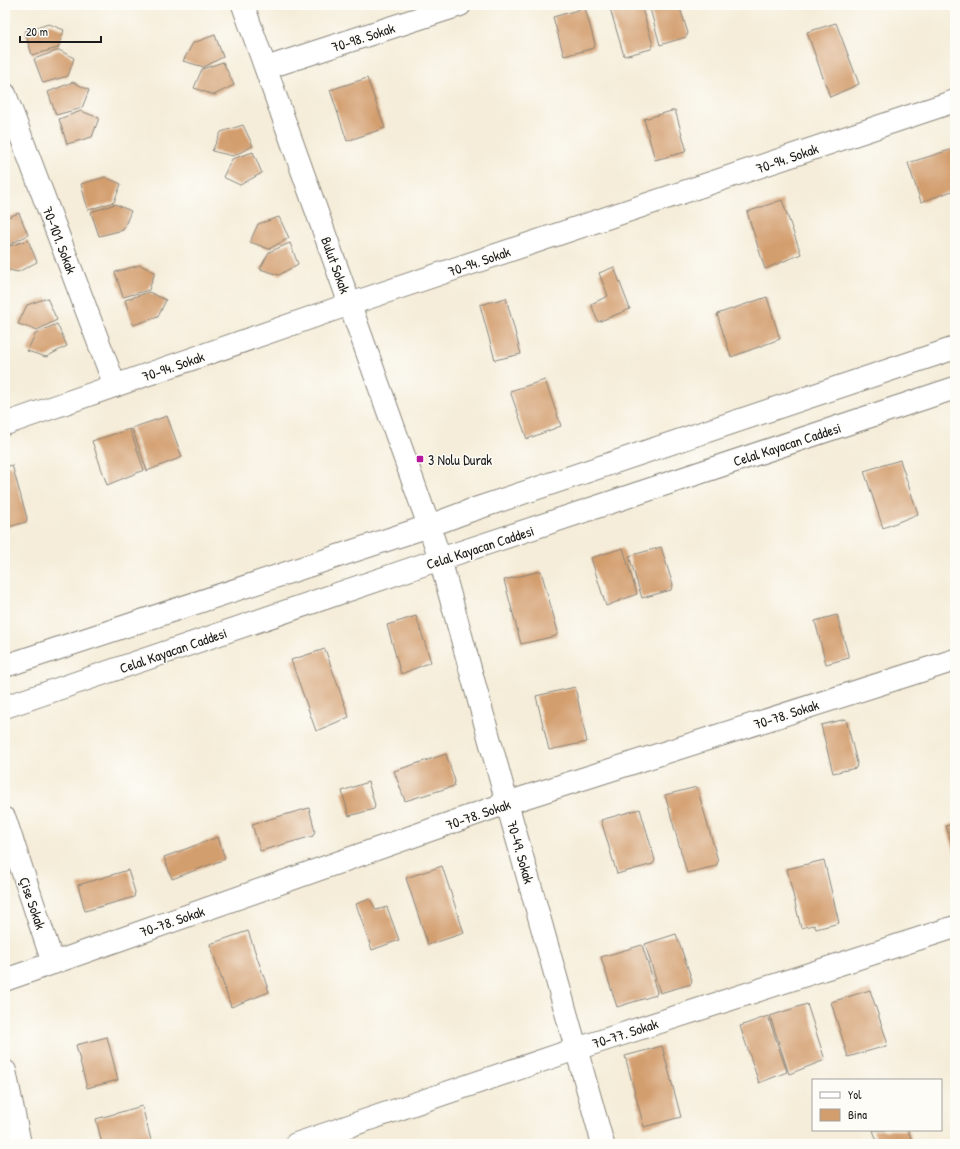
<svg xmlns="http://www.w3.org/2000/svg" width="960" height="1149" font-family="'Patrick Hand',sans-serif">
  <style>
    .building { fill: #d39e6e }
    .lines { fill: none; stroke-linecap: round; stroke-linejoin: round }
    .minor-casing { stroke: #88847a; stroke-width: 24 }
    .tertiary-casing { stroke: #88847a; stroke-width: 24 }
    .minor { stroke: #fff; stroke-width: 22 }
    .tertiary { stroke: #fff; stroke-width: 22 }
    .poi-dot { fill: #b5179e; stroke: #fdfcf7; stroke-width: 1.5 }
    .labels { text-anchor: middle; dominant-baseline: central; stroke-width: 3; stroke-linejoin: round; paint-order: stroke }
    .street-label { font-size: 14px; fill: #1c1c1c; stroke: #fdfcf7 }
    .poi-label { font-size: 14px; fill: #1c1c1c; stroke: #fdfcf7; text-anchor: start }
  </style>
  <rect width="100%" height="100%" fill="#fdfcf7"/>
  <filter id="ink" filterUnits="userSpaceOnUse"><feTurbulence type="fractalNoise" baseFrequency=".025" numOctaves="2"/><feDisplacementMap in="SourceGraphic" scale="8" xChannelSelector="R" yChannelSelector="G"/><feConvolveMatrix kernelMatrix="1 2 1 2 8 2 1 2 1" color-interpolation-filters="sRGB"/></filter>
  <filter id="wash" filterUnits="userSpaceOnUse"><feTurbulence type="fractalNoise" baseFrequency=".012" numOctaves="4" result="noise"/><feDisplacementMap in="SourceGraphic" scale="16" xChannelSelector="R" yChannelSelector="G"/><feGaussianBlur stdDeviation="0.9" result="paint"/><feColorMatrix in="noise" values="0 0 0 0 0 0 0 0 0 0 0 0 0 0 0 0 0 1.4 0 .05"/><feComposite in="paint" operator="in"/></filter>
  <g filter="url(#wash)">
    <rect width="100%" height="100%" fill="#f5edd9"/>
    <g id="blocks">
      <g class="building">
        <path d="M609 5H641L653 45 651 49 624 56Z"/>
        <path d="M649 5H679L688 33 686 37 660 45Z"/>
        <path d="M585 8 595 44 594 48 564 56 553 17Z"/>
        <path d="M836 23 859 84 830 97 807 32Z"/>
        <path d="M49 24 64 30 58 48 32 55 25 31Z"/>
        <path d="M215 35 223 57 204 67 183 61 193 43Z"/>
        <path d="M59 50 74 58 68 76 43 83 34 59Z"/>
        <path d="M223 62 234 85 214 95 194 88 202 69Z"/>
        <path d="M367 78 385 128 347 141 330 90Z"/>
        <path d="M73 82 89 90 82 108 56 115 48 92Z"/>
        <path d="M675 110 686 148 685 152 655 160 644 119Z"/>
        <path d="M81 111 99 118 92 137 67 144 59 119Z"/>
        <path d="M243 125 253 146 233 156 212 151 221 132Z"/>
        <path d="M953 149 955 156V190L921 202 908 163Z"/>
        <path d="M253 152 262 173 240 185 223 177 232 159Z"/>
        <path d="M105 177 121 184 114 202 88 210 81 184Z"/>
        <path d="M782 200 801 254 765 269 747 212Z"/>
        <path d="M115 204 131 211 123 230 99 236 91 212Z"/>
        <path d="M19 213 28 235 9 245 5 244V218Z"/>
        <path d="M279 217 289 238 269 249 250 242 258 224Z"/>
        <path d="M28 240 37 262 18 272 5 269V252L7 247Z"/>
        <path d="M290 243 298 264 279 275 260 269 269 252Z"/>
        <path d="M140 265 155 272 149 290 123 297 115 272Z"/>
        <path d="M614 267 630 309 598 322 591 304 608 296 599 273Z"/>
        <path d="M149 292 166 300 158 317 133 325 125 300Z"/>
        <path d="M767 297 780 339 731 357 717 314Z"/>
        <path d="M47 298 57 320 37 330 18 324 27 305Z"/>
        <path d="M506 298 521 354 495 360 480 305Z"/>
        <path d="M57 324 67 346 46 357 27 351 36 333Z"/>
        <path d="M545 380 561 426 527 439 510 391Z"/>
        <path d="M167 416 182 457 147 471 132 428Z"/>
        <path d="M130 429 144 470 107 485 92 441Z"/>
        <path d="M900 460 918 514 883 528 864 471Z"/>
        <path d="M12 465 27 518 26 522 5 528V467Z"/>
        <path d="M661 547 673 585 671 590 642 598 629 556Z"/>
        <path d="M623 548 637 594 606 606 591 558Z"/>
        <path d="M541 571 558 632 556 636 521 644 504 580Z"/>
        <path d="M837 615 849 658 826 664 815 621Z"/>
        <path d="M416 616 431 662 401 674 387 625Z"/>
        <path d="M325 649 349 717 316 731 291 660Z"/>
        <path d="M575 687 587 742 549 750 536 696Z"/>
        <path d="M846 719 857 763 856 768 833 773 821 725Z"/>
        <path d="M446 754 455 781 454 786 405 801 394 771Z"/>
        <path d="M368 782 375 805 374 809 349 816 342 791Z"/>
        <path d="M697 787 718 861 716 866 687 873 665 795Z"/>
        <path d="M309 808 315 831 313 836 260 851 252 824Z"/>
        <path d="M640 809 655 860 653 864 617 874 601 820Z"/>
        <path d="M955 823V853L946 826Z"/>
        <path d="M218 837 225 859 172 879 164 857Z"/>
        <path d="M824 860 839 923 816 929 814 925 801 928 787 869Z"/>
        <path d="M442 866 464 933 428 945 406 878Z"/>
        <path d="M128 870 135 892 134 897 85 911 78 885Z"/>
        <path d="M370 899 376 910 387 907 399 940 372 950 356 904Z"/>
        <path d="M248 931 269 992 231 1007 210 944Z"/>
        <path d="M676 934 692 980 691 984 660 993 645 944Z"/>
        <path d="M642 945 657 992 656 995 617 1007 601 957Z"/>
        <path d="M870 990 887 1041 886 1046 848 1057 831 1002Z"/>
        <path d="M807 1004 825 1060 789 1074 770 1016Z"/>
        <path d="M768 1016 787 1072 759 1083 740 1026Z"/>
        <path d="M107 1037 118 1080 87 1088 76 1045Z"/>
        <path d="M662 1046 681 1117 644 1127 625 1056Z"/>
        <path d="M142 1106 152 1144H102L96 1119Z"/>
        <path d="M873 1130H908L913 1144H878Z"/>
      </g>
    </g>
  </g>
  <g filter="url(#ink)">
    <use href="#blocks" fill-opacity="0" stroke="#88847a" stroke-width="1"/>
    <g class="lines">
      <g class="minor-casing">
        <g id="minor">
          <path d="M243 5 429 526 440 559 507 803 603 1144"/>
          <path d="M266 68 460 5"/>
          <path d="M5 94 115 386"/>
          <path d="M5 424 350 304 955 101"/>
          <path d="M5 819 53 963"/>
          <path d="M5 980 507 803 955 660"/>
          <path d="M5 1071 20 1144"/>
          <path d="M296 1144 576 1049 955 927"/>
        </g>
      </g>
      <g class="tertiary-casing">
        <g id="tertiary">
          <path d="M5 666 429 526 469 511 955 348"/>
          <path d="M5 707 440 559 955 388"/>
        </g>
      </g>
      <use href="#minor" class="minor"/>
      <use href="#tertiary" class="tertiary"/>
    </g>
  </g>
  <rect class="poi-dot" x="416" y="455" width="8" height="8" rx="2"/>
  <g class="labels">
    <g class="street-label">
      <text transform="translate(363 37) rotate(-18)">70-98. Sokak</text>
      <text transform="translate(787 158) rotate(-19)">70-94. Sokak</text>
      <text transform="translate(60 240) rotate(69)">70-101. Sokak</text>
      <text transform="translate(479 261) rotate(-19)">70-94. Sokak</text>
      <text transform="translate(336 265) rotate(70)">Bulut Sokak</text>
      <text transform="translate(173 366) rotate(-19)">70-94. Sokak</text>
      <text transform="translate(787 444) rotate(-18)">Celal Kayacan Caddesi</text>
      <text transform="translate(480 547) rotate(-18)">Celal Kayacan Caddesi</text>
      <text transform="translate(173 650) rotate(-19)">Celal Kayacan Caddesi</text>
      <text transform="translate(786 714) rotate(-18)">70-78. Sokak</text>
      <text transform="translate(478 814) rotate(-19)">70-78. Sokak</text>
      <text transform="translate(521 852) rotate(74)">70-49. Sokak</text>
      <text transform="translate(33 903) rotate(71)">Çise Sokak</text>
      <text transform="translate(172 921) rotate(-19)">70-78. Sokak</text>
      <text transform="translate(625 1033) rotate(-18)">70-77. Sokak</text>
    </g>
    <g class="poi-label">
      <text x="428" y="459">3 Nolu Durak</text>
    </g>
  </g>
  <rect width="960" height="1149" fill="none" stroke="#fdfcf7" stroke-width="20"/>
  <rect x="812" y="1079" width="130" height="52" fill="#fdfcf7" stroke="#a3a29f"/>
  <rect x="820" y="1092" width="20" height="6" fill="#ffffff" stroke="#a3a29f"/>
  <text x="848" y="1099" font-size="12" fill="#1c1c1c">Yol</text>
  <rect x="820" y="1109" width="20" height="12" fill="#d39e6e" stroke="#a3a29f"/>
  <text x="848" y="1119" font-size="12" fill="#1c1c1c">Bina</text>
  <path d="M20 36v6h81v-6" fill="none" stroke="#1c1c1c" stroke-width="2"/>
  <text x="26" y="36" font-size="12" fill="#1c1c1c" stroke="#fdfcf7" stroke-width="3" paint-order="stroke">20 m</text>
</svg>
